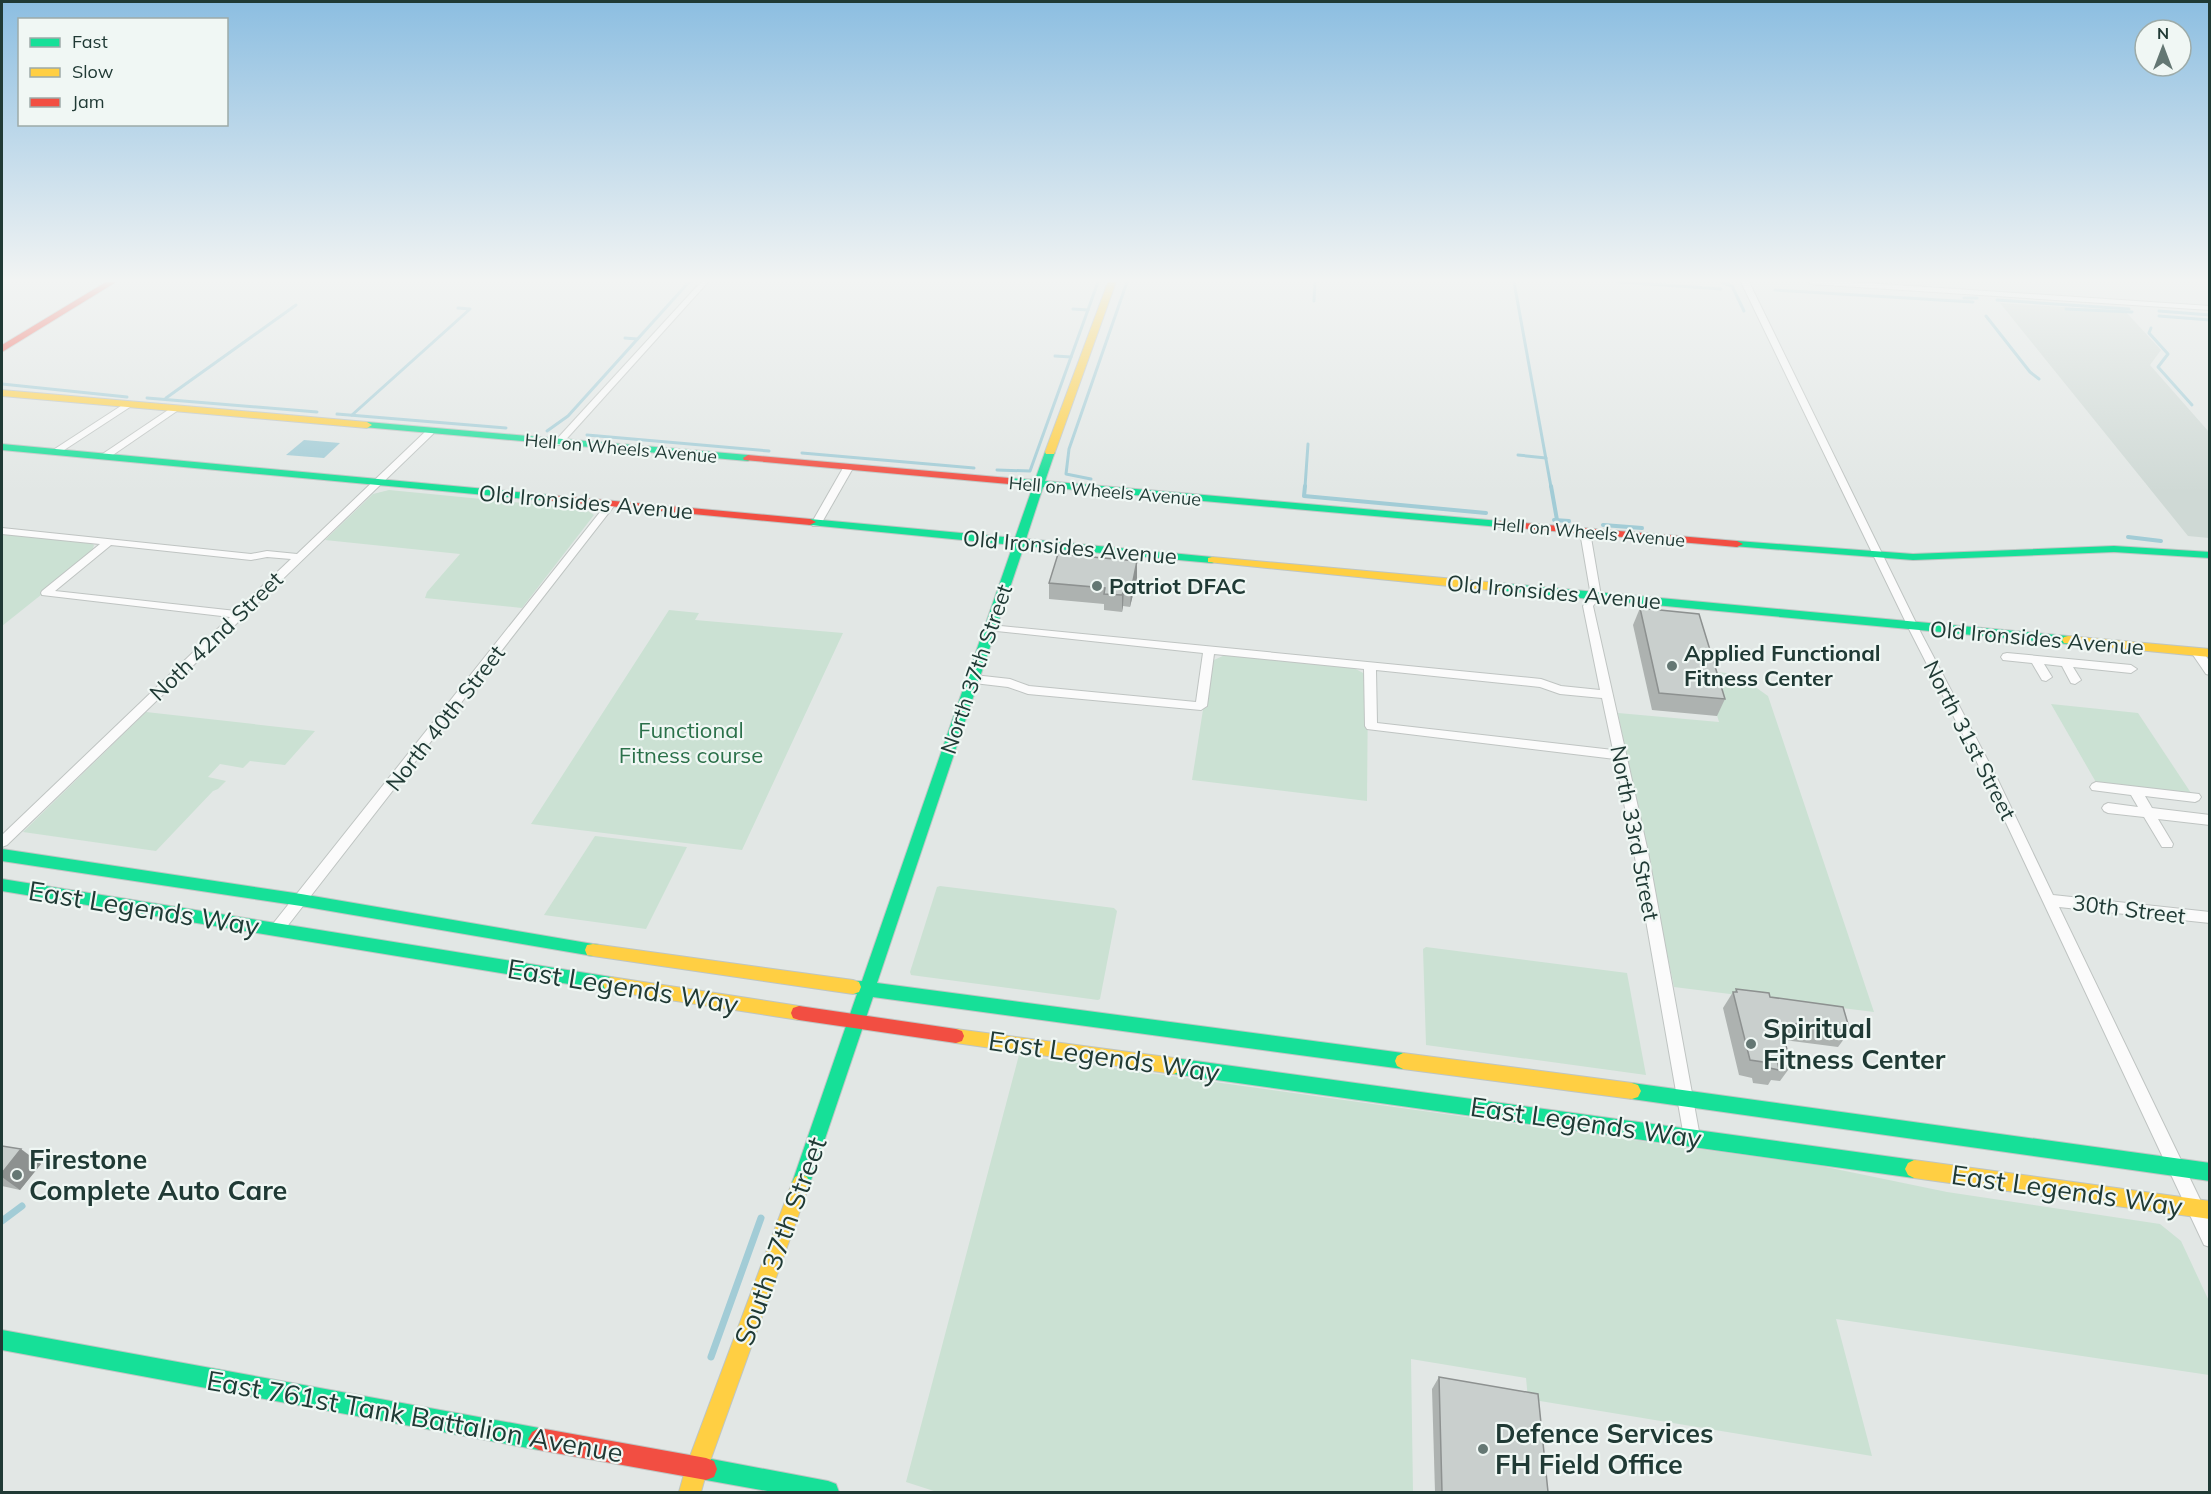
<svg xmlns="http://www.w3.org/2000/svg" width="2211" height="1494" font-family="Mulish,sans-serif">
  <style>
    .built { fill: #cfd9d5 }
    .green { fill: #cbe1d3 }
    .water { fill: #a2ccd6 }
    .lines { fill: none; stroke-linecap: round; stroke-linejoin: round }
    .stream-far2 { stroke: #a2ccd6; stroke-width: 3 }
    .stream-far1 { stroke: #a2ccd6; stroke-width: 4 }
    .stream { stroke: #a2ccd6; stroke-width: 7 }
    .street-casing { stroke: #bfc4c2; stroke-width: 2 }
    .fast-casing { stroke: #bec5c3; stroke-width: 2 }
    .slow-casing { stroke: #bec5c3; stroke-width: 2 }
    .jam-casing { stroke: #bec5c3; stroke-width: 2 }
    .street { fill: #fbfbfb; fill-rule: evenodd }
    .fast { fill: #16e098; fill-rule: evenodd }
    .slow { fill: #ffcf43; fill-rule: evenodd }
    .jam { fill: #f24e42; fill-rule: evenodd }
    .wall { fill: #adb2b0 }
    .shaded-wall { fill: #8d9190 }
    .building { fill: #c9cfcd; stroke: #8d9190; stroke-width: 1.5 }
    .poi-dot { fill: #647773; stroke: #f0f7f4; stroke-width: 2 }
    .labels { text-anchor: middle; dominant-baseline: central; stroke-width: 4.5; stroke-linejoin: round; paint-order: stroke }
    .far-street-label { font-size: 18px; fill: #203a35; stroke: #f0f7f4 }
    .street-label { font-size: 22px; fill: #203a35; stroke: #f0f7f4 }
    .poi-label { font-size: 22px; font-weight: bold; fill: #203a35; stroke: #f0f7f4; text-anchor: start }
    .park-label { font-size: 22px; fill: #2b714a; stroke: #f0f7f4 }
    .near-street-label { font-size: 27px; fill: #203a35; stroke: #f0f7f4 }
    .near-poi-label { font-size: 27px; font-weight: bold; fill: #203a35; stroke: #f0f7f4; text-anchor: start }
  </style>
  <rect width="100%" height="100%" fill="#e2e7e5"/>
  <path class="built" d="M2000 303 2125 311 2161 350 2150 365 2209 432V538L2188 536Z"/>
  <g class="green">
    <path d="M389 490 585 509 594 515 522 608 425 598 427 592 460 554 325 540 373 494Z"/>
    <path d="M2 534 89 542 94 545 91 555 2 626Z"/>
    <path d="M669 610 699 613 695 620 843 633 742 850 531 824Z"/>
    <path d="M1227 654 1350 666 1365 674 1368 683 1367 801 1192 780 1210 665 1214 660Z"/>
    <path d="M1704 671 1737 674 1768 696 1874 1012 1674 987 1618 713 1719 722Z"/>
    <path d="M2051 704 2138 713 2191 793 2097 784Z"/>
    <path d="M146 712 315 731 285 765 250 761 243 768 220 764 208 777 226 781 218 789 213 791 156 851 23 832Z"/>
    <path d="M595 836 687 847 646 929 544 915Z"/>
    <path d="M940 886 1114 908 1117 911 1100 999 1098 1000 911 975 910 972 937 887Z"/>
    <path d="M1426 947 1627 973 1646 1075 1426 1045 1423 949Z"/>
    <path d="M1019 1055 1821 1166 1947 1192 2160 1224 2181 1241 2209 1301V1375L1836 1319 1872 1456 1528 1399 1526 1378 1411 1359 1413 1492H937L906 1482Z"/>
  </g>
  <path class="water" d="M304 440 340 443 324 458 286 455Z"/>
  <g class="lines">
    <g class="stream-far2">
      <path d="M1514 282 1551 487"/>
      <path d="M1619 282 1721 289"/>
      <path d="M1723 283 1732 286 1744 311"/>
      <path d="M1775 290 1973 302"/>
      <path d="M1964 298H1977"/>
      <path d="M1997 300 2129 309"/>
      <path d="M1314 301 1315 282"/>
      <path d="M1073 309 1088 310"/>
      <path d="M2066 309 2132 312"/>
      <path d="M2159 311 2210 315"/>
      <path d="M1986 316 2030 372 2039 379"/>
      <path d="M2159 316 2210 320"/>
      <path d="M2151 328 2149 333 2168 354 2158 367 2192 405"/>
      <path d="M625 338 637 339"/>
      <path d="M1055 356 1071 357"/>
      <path d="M2 384 127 397"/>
      <path d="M147 398 317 412"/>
      <path d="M166 398 296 305"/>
      <path d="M337 414 506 428"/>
      <path d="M352 415 470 309 458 308"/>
      <path d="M547 431 568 416 689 282"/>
      <path d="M587 435 769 451"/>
      <path d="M802 453 974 468"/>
      <path d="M1518 455 1546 458"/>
      <path d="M997 470 1030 471 1098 282"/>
      <path d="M1091 479 1066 474 1069 449 1127 282"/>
      <path d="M1305 487 1308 444"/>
    </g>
    <g class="stream-far1">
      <path d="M1305 486 1304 496 1486 513"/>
      <path d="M1551 486 1557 520"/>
      <path d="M1554 520 1569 521"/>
      <path d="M1603 525 1642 528"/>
      <path d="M2128 537 2161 541"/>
    </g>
    <g class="stream">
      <path d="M2 1221 22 1206"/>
      <path d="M711 1357 761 1218"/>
    </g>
    <g class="street-casing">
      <g id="street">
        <path d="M701 282H708L561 445H555V441Z"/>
        <path d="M1741 282H1749L1920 631 1996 776 2053 895 2210 912V923L2059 907 2210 1220V1247L2204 1245 1984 776 1910 631Z"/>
        <path d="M1808 282H1851L2210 306V310L1811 284Z"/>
        <path d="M127 402 131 405 130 407 58 454H52L50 452Z"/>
        <path d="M174 406 178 409 177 411 107 459H101V455Z"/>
        <path d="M430 429 434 432 433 434 7 845 2 847V835L230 617 42 595 41 593 42 591 100 544 2 534V528L251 554 267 551 297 554 427 430ZM111 545 251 560 267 557 291 559 236 611 55 591Z"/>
        <path d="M848 465 853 468 821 524 819 526H813L811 524 843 468Z"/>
        <path d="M611 501 616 504 614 506 282 933 277 935 272 933 270 929 272 925 608 502Z"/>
        <path d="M1585 529 1590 532 1601 596 1593 606 1648 852 1700 1137 1698 1142 1692 1144 1686 1142 1684 1137 1634 852 1615 759 1367 729 1365 726 1364 669 1214 654 1207 706 1201 710 1028 694 1008 687 974 683 968 679 974 675 1010 679 1029 686 1196 702 1203 653 987 630 986 628 991 625 1541 679 1561 686 1600 690 1583 606 1591 596 1580 532ZM1376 670 1540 687 1560 694 1602 698 1613 750 1377 723Z"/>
        <path d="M2197 648 2201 649 2210 662V675L2206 674 2191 652Z"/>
        <path d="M2007 653 2131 665 2137 669 2131 673 2073 667 2081 680 2075 684 2071 683 2062 666 2044 664 2052 677 2046 681 2042 680 2032 663 2003 660 2001 657 2003 654Z"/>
        <path d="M2096 782 2199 794 2201 797 2199 800 2195 802 2145 796 2152 808 2210 815V825L2158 819 2173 844 2172 847H2162L2144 817 2108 813 2104 811 2102 808 2104 805 2108 803 2138 807 2131 795 2092 790 2090 787 2092 784Z"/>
      </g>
    </g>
    <g class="fast-casing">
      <g id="fast">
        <path d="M367 422 748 455 753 458 748 461 363 427V423Z"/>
        <path d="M2 444 549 495 554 498 549 501 2 450Z"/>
        <path d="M1050 449 1055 452 1045 481 1500 521 1506 524 1500 527 1043 487 1026 539 1212 557 1218 560 1212 563 1024 546 877 983 1403 1053 1409 1056 1411 1061 1409 1066 1403 1069 873 997 810 1183 807 1189 801 1192 795 1189 792 1183 857 994 847 992 845 987 847 982 862 981 1013 545 810 525 804 522 810 519 1015 538 1033 486 1009 484 1004 481 1009 478 1035 480 1045 452Z"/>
        <path d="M1737 541 1913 554 2114 546 2210 552V558L2114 552 1913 560 1733 546V542Z"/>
        <path d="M1499 583 2068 636 2074 640 2068 644 1495 590 1493 587Z"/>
        <path d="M2 849 301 894 593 944 599 945 601 950 599 955 593 956 301 906 2 861Z"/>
        <path d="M2 879 611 977 617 979 619 984 617 989 611 991 2 891Z"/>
        <path d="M1174 1058 1914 1160 1920 1163 1923 1169 1920 1175 1914 1178 1174 1074 1168 1071 1165 1066 1168 1061Z"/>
        <path d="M1632 1083 2210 1163V1181L1632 1099 1626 1097 1623 1091 1626 1085Z"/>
        <path d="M2 1330 539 1428 546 1432 550 1439 546 1446 539 1450 2 1350Z"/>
        <path d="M706 1458 828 1481 836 1484 839 1492H773L706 1480 698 1477 695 1469 698 1461Z"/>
      </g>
    </g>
    <g class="slow-casing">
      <g id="slow">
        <path d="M1108 282H1116L1055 452 1054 454H1046L1045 452Z"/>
        <path d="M2 390 367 422 372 425 367 428 2 396Z"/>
        <path d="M1212 557 1499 583 1505 587 1499 591 1208 562V558Z"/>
        <path d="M2068 636 2210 649V657L2064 643 2062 640 2064 637Z"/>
        <path d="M593 944 853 980 859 982 861 987 859 992 853 994 593 956 587 955 585 950 587 945Z"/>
        <path d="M611 977 799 1006 805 1008 807 1013 805 1018 799 1020 611 991 605 989 603 984 605 979Z"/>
        <path d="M956 1029 1174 1058 1180 1061 1183 1066 1180 1071 1174 1074 956 1043 950 1041 948 1036 950 1031Z"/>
        <path d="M1403 1053 1632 1083 1638 1085 1641 1091 1638 1097 1632 1099 1403 1069 1397 1066 1395 1061 1397 1056Z"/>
        <path d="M1914 1160 2210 1201V1219L1914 1178 1908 1175 1905 1169 1908 1163Z"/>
        <path d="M801 1174 807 1177 810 1183 708 1467 701 1492H679L686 1467 792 1183 795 1177Z"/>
      </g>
    </g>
    <g class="jam-casing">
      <g id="jam">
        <path d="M106 282H116L2 352V345Z"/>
        <path d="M748 455 1009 478 1014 481 1009 484 744 460 743 458Z"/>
        <path d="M549 495 810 519 816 522 810 525 545 500V496Z"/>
        <path d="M1500 521 1737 541 1743 544 1737 547 1496 526V522Z"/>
        <path d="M799 1006 956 1029 962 1031 964 1036 962 1041 956 1043 799 1020 793 1018 791 1013 793 1008Z"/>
        <path d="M539 1428 706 1458 714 1461 717 1469 714 1477 706 1480 539 1450 532 1446 528 1439 532 1432Z"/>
      </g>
    </g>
    <use href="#street" class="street"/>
    <use href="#fast" class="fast"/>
    <use href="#slow" class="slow"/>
    <use href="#jam" class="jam"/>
  </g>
  <g class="wall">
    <path d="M1137 561V578L1130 607 1123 606 1122 612 1104 610V604L1049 599V583Z"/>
    <path d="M1640 608 1725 699 1717 716 1652 710 1633 625Z"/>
    <path d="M1736 989 1770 997 1850 1031 1838 1047 1784 1040 1791 1066 1780 1081 1771 1080 1768 1085 1753 1083 1752 1078 1739 1075 1723 1008 1733 992H1735Z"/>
    <path d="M2 1146 41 1164 20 1190 2 1186Z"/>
    <path d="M1439 1377 1548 1492H1435L1432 1389Z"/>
  </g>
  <g class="shaded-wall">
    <path d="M1137 561V578L1130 607 1131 591Z"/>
    <path d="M1124 590 1123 606 1122 612V595Z"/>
    <path d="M21 1149 41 1164 20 1190 2 1177V1173Z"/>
  </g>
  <g class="building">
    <path d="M1058 554 1137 561 1131 591 1124 590 1122 595 1104 594 1105 588 1049 583Z"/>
    <path d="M1640 608 1699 614 1725 699 1659 693Z"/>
    <path d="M1736 989 1769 993 1770 997 1843 1007 1850 1031 1788 1023 1789 1026 1781 1025 1791 1066 1778 1064 1779 1070 1765 1067 1763 1062 1750 1060 1733 992H1737Z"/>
    <path d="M2 1146 21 1149 2 1173Z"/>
    <path d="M1439 1377 1538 1394 1548 1492H1442Z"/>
  </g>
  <linearGradient id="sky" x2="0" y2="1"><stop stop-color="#8cbee1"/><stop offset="0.57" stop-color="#f2f4f3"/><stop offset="1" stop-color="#f2f4f3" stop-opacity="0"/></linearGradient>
  <rect width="2211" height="492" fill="url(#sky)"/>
  <g class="poi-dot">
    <circle cx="1097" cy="586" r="6"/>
    <circle cx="1672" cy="666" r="6"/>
    <circle cx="1751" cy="1044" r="6"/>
    <circle cx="17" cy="1175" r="6"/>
    <circle cx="1483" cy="1449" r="6"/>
  </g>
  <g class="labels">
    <g class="far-street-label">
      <text transform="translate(621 448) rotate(5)">Hell on Wheels Avenue</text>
      <text transform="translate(1105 491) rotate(5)">Hell on Wheels Avenue</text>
      <text transform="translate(1589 532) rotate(5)">Hell on Wheels Avenue</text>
    </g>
    <g class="street-label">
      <text transform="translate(586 502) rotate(5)">Old Ironsides Avenue</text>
      <text transform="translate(1070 547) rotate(5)">Old Ironsides Avenue</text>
      <text transform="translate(1554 592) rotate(5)">Old Ironsides Avenue</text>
      <text transform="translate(216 636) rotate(-44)">Noth 42nd Street</text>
      <text transform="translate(2037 638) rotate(5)">Old Ironsides Avenue</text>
      <text transform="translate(976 669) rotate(-71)">North 37th Street</text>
      <text transform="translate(445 718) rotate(-52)">North 40th Street</text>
      <text transform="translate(1970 740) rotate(63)">North 31st Street</text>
      <text transform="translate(1635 833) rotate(79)">North 33rd Street</text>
      <text transform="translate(2129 909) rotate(7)">30th Street</text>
    </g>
    <g class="poi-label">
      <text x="1109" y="586">Patriot DFAC</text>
      <text x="1684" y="653">Applied Functional<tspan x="1684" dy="25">Fitness Center</tspan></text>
    </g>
    <g class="park-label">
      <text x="691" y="730">Functional<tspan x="691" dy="25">Fitness course</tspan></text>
    </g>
    <g class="near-street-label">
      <text transform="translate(144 908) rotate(9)">East Legends Way</text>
      <text transform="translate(623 986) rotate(9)">East Legends Way</text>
      <text transform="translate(1104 1056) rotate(8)">East Legends Way</text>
      <text transform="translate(1586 1122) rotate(8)">East Legends Way</text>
      <text transform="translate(2067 1190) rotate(8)">East Legends Way</text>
      <text transform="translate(780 1241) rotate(-70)">South 37th Street</text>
      <text transform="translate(415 1416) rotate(10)">East 761st Tank Battalion Avenue</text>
    </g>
    <g class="near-poi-label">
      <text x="1763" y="1028">Spiritual<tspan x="1763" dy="31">Fitness Center</tspan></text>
      <text x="29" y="1159">Firestone<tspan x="29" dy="31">Complete Auto Care</tspan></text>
      <text x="1495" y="1433">Defence Services<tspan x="1495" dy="31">FH Field Office</tspan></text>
    </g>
  </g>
  <rect width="2211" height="1494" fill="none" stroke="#203a35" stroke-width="6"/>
  <rect x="18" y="18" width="210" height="108" fill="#f0f7f4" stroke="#9daba8" stroke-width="1.5"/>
  <rect x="30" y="38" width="30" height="9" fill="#16e098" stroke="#9daba8" stroke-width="1.5"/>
  <text x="72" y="48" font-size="18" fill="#203a35">Fast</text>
  <rect x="30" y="68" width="30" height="9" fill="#ffcf43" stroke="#9daba8" stroke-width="1.5"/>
  <text x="72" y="78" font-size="18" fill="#203a35">Slow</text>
  <rect x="30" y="98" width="30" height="9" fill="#f24e42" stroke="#9daba8" stroke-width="1.5"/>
  <text x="72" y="108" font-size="18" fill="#203a35">Jam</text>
  <g transform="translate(2163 48)"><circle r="28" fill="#f0f7f4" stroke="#9daba8" stroke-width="1.5"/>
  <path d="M0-4.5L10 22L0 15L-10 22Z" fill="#647773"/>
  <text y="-9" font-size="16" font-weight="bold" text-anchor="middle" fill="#203a35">N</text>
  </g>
</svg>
